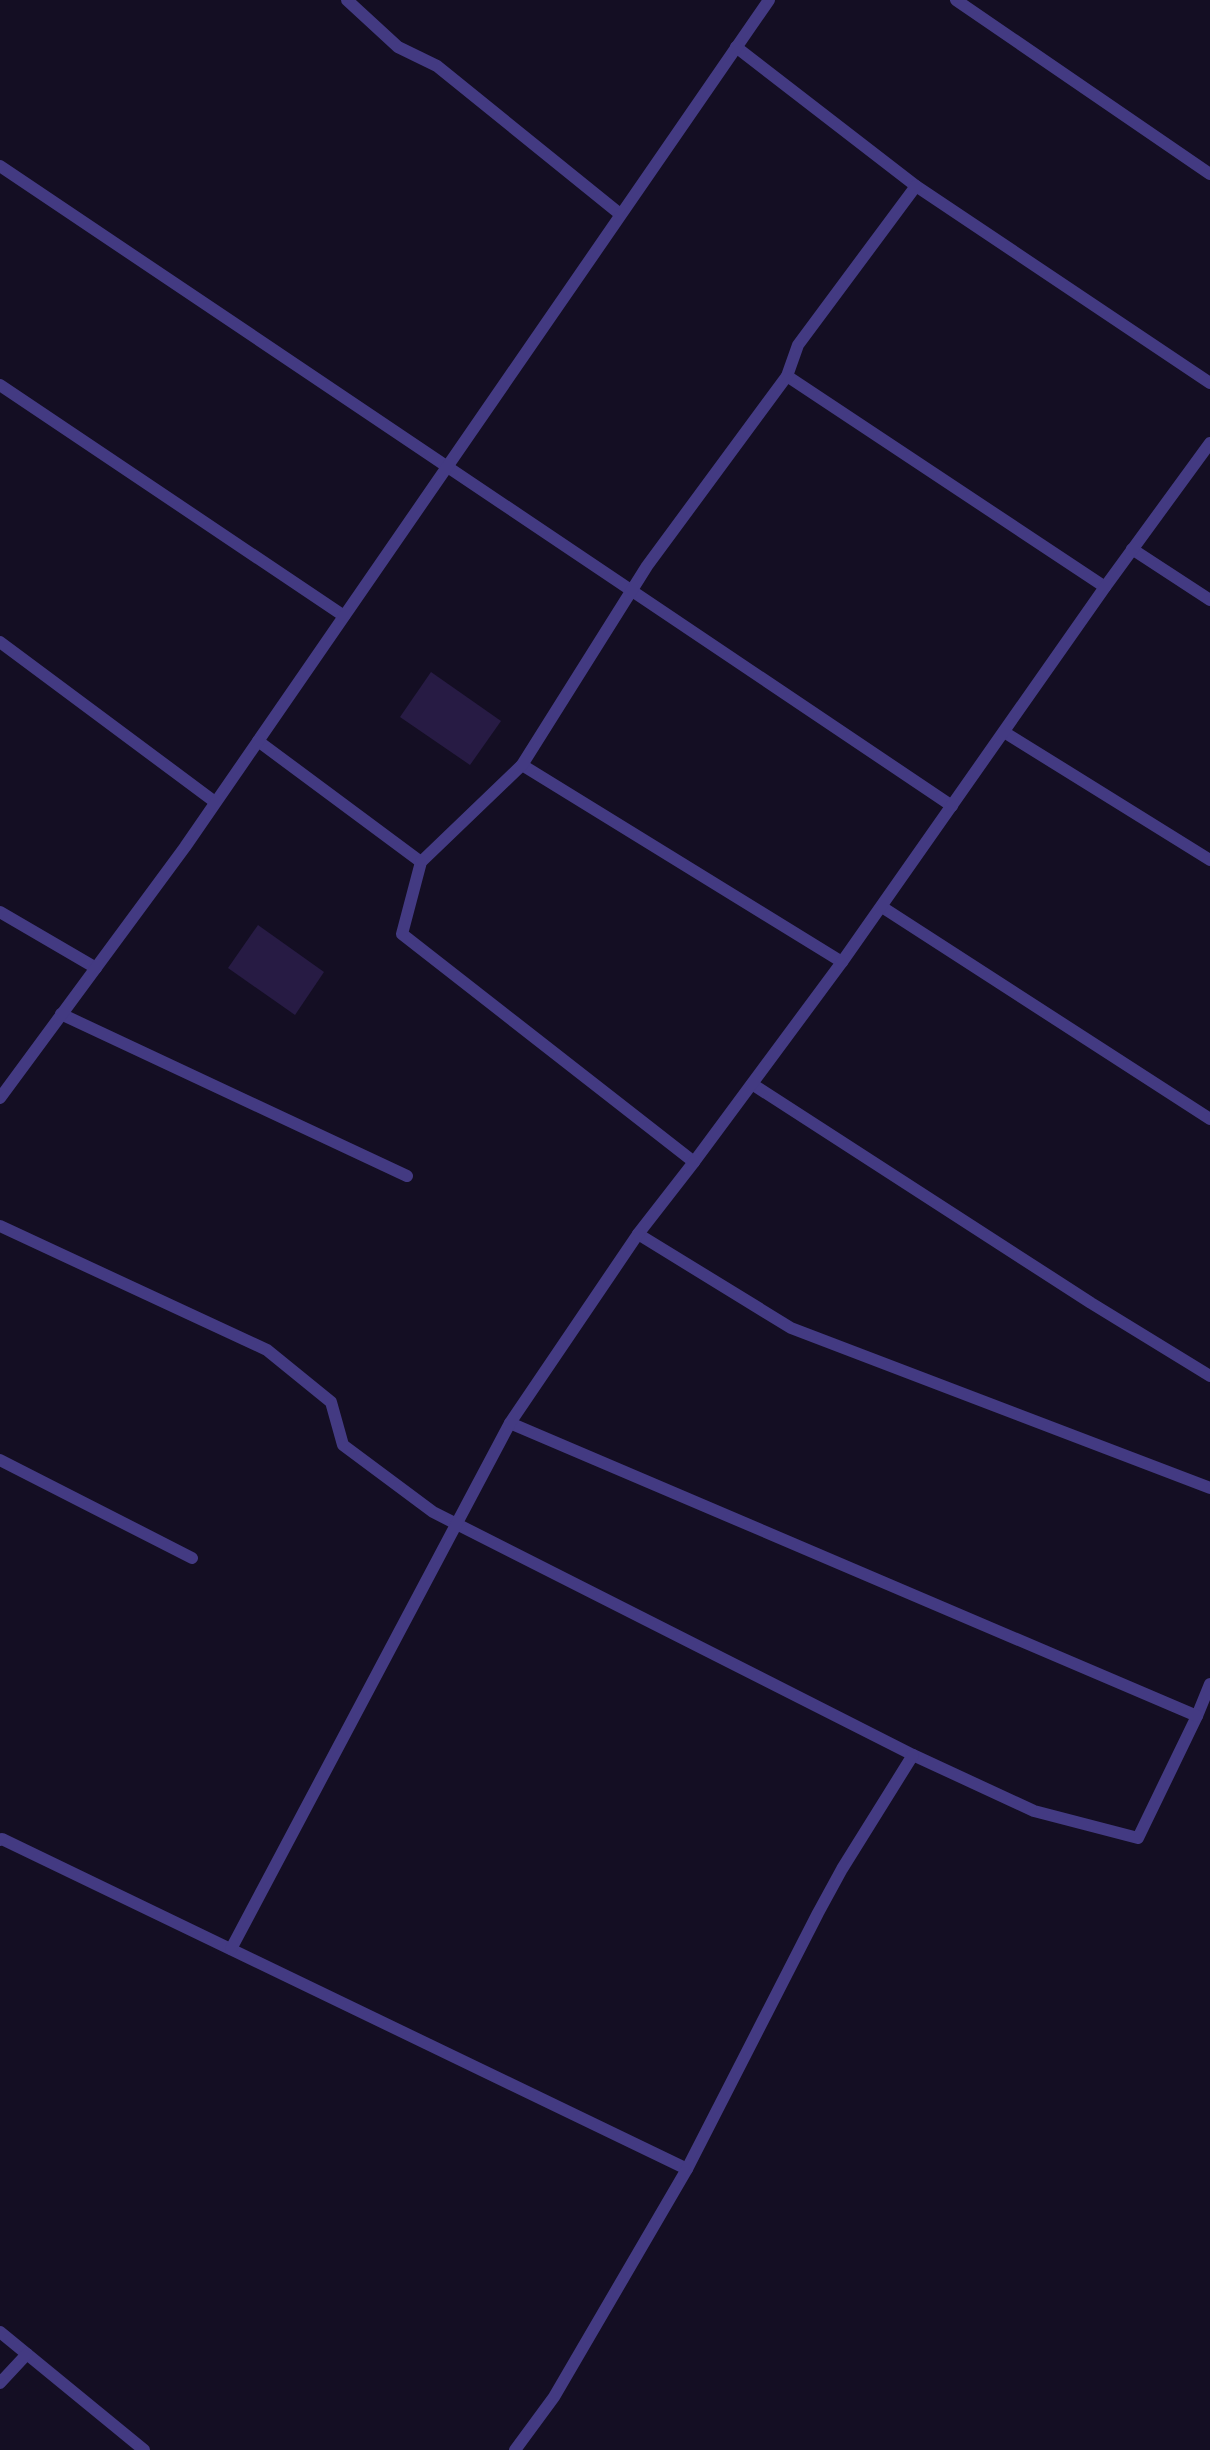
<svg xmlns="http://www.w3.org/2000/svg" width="1210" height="2450" font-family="'Fira Sans',sans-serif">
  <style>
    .building { fill: #271b44 }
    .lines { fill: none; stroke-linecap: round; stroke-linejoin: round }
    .minor { stroke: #433a82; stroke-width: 12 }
  </style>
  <rect width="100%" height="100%" fill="#140e23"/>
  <g class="building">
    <path d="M431 672 501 721 470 765 400 717Z"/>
    <path d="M258 925 324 972 295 1015 228 968Z"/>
  </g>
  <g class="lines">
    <g class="minor">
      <path d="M347 0 398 47 437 66 620 214"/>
      <path d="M956 0 1210 174"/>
      <path d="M736 47 916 186 1210 383"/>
      <path d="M0 166 952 806"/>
      <path d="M787 376 1105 587"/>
      <path d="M0 385 344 616"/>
      <path d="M1132 549 1210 600"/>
      <path d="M0 642 215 802"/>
      <path d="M1004 732 1210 860"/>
      <path d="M258 741 421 862"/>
      <path d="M522 765 842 962"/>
      <path d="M882 907 1210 1119"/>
      <path d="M0 912 96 968"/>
      <path d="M61 1014 407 1176"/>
      <path d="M752 1084 1091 1303 1210 1376"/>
      <path d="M0 1098 185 847 769 0"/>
      <path d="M694 1162 402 934 421 862 522 765 647 566 787 376 798 345 916 186"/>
      <path d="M0 1226 267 1350 331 1402 343 1445 433 1512 913 1755 1034 1811 1138 1838 1197 1716 1210 1684"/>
      <path d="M638 1234 791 1328 1210 1488"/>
      <path d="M510 1423 1197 1716"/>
      <path d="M0 1460 192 1558"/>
      <path d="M0 1840 2 1839 687 2169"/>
      <path d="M231 1949 510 1423 638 1234 694 1162 842 962 1105 587 1210 443"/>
      <path d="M0 2332 144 2450"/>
      <path d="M0 2383 27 2354"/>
      <path d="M515 2450 554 2397 687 2169 818 1913 842 1869 913 1755"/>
    </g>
  </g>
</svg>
